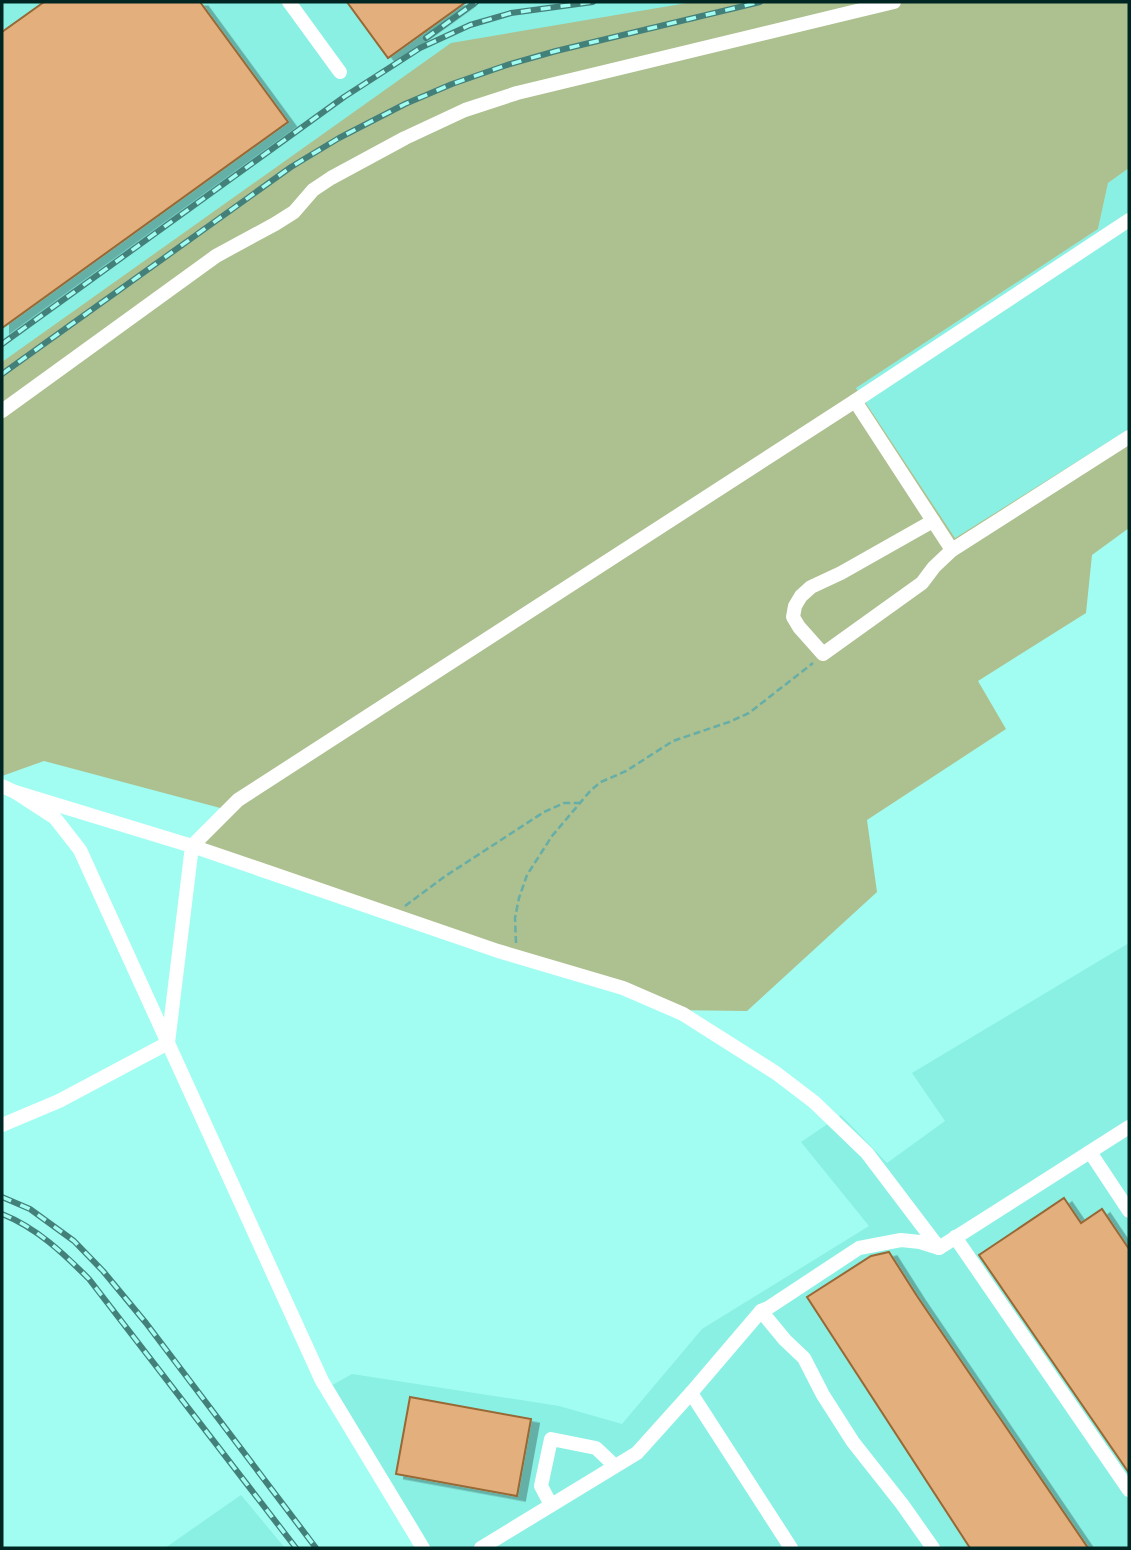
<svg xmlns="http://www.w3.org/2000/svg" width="1131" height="1550" font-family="'Asap Condensed',sans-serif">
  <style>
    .built { fill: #89f0e3 }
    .green { fill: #adc090 }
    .building { fill: #e3af7c; stroke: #986836; stroke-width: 2; filter: url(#shadow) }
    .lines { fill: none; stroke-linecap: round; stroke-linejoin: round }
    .path { stroke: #66aea6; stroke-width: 2.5; stroke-dasharray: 7 3.5; stroke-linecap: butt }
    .minor { stroke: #fff; stroke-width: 14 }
    .rail-casing { stroke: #44807a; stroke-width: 6 }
    .rail { stroke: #a1fdf1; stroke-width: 3.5; stroke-dasharray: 10; stroke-linecap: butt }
  </style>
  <defs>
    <filter id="shadow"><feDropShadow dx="8" dy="4.5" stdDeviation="0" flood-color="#0004"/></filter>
  </defs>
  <rect width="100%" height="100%" fill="#a1fdf1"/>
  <g class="built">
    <path d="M2 2H844L2 398Z"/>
    <path d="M1129 168V429L955 538 856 388 1098 229 1108 183Z"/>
    <path d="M1129 943V1548H429L327 1388 352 1374 559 1406 622 1424 702 1329 869 1226 801 1142 841 1115 887 1163 945 1121 912 1073Z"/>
    <path d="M241 1495 285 1548H165Z"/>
  </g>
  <path class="green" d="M693 2H1129V168L1108 183 1098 229 856 388 955 538 1129 429V528L1092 555 1086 613 978 681 1006 729 867 820 877 892 747 1011 669 1010 185 844 224 809 44 761 2 776V362L451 43Z"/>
  <g class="building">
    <path d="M44 2H200L288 122 2 328V32Z"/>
    <path d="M347 2H466L388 58Z"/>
    <path d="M1064 1198 1081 1223 1102 1209 1129 1249V1473L979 1255Z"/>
    <path d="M889 1252 917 1296 1088 1548H970L807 1297 871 1256Z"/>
    <path d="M410 1397 531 1419 517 1496 396 1474Z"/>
  </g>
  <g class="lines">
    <g class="path">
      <path d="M405 906 444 877 544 812 564 803H580"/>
      <path d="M516 943 515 918 519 898 527 875 552 836 591 790 601 782 626 771 673 741 729 722 749 713 813 663"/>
    </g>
    <g class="minor">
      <path d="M289 2 340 72"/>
      <path d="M855 401 952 550 1129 437"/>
      <path d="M2 411 216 256 275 224 294 212 313 190 331 178 405 138 465 110 517 93 894 2"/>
      <path d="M933 521 841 573 811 587 801 596 795 606 793 617 799 627 823 654 922 583 934 567 952 550"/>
      <path d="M2 786 15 792 55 818 80 850 322 1381 423 1548"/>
      <path d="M15 792 192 846 498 951 623 988 683 1014 776 1073 814 1102 867 1153 939 1248"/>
      <path d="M2 1125 59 1101 168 1043 192 846 238 800 855 401 1129 220"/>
      <path d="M1090 1152 1129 1211"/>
      <path d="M955 1237 1129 1490"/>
      <path d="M761 1311 785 1340 804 1358 823 1395 853 1442 902 1504 933 1548"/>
      <path d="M691 1393 791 1548"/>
      <path d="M551 1505 541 1486 551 1439 596 1448 615 1466"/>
      <path d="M481 1548 637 1453 691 1393 761 1311 768 1308 859 1248 901 1240 920 1242 939 1248 1129 1127"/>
    </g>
    <g class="rail-casing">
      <g id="rail">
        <path d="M426 38 476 2"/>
        <path d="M2 344 344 97 420 48 470 25 511 13 593 2"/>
        <path d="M2 374 291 167 339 138 405 104 452 84 507 65 556 51 760 2"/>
        <path d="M2 1197 30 1209 74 1241 103 1271 146 1323 316 1548"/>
        <path d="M2 1214C37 1228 63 1253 89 1279L296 1548"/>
      </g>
    </g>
    <use href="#rail" class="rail"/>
  </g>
  <rect width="1131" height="1550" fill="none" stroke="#002623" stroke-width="7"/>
</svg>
